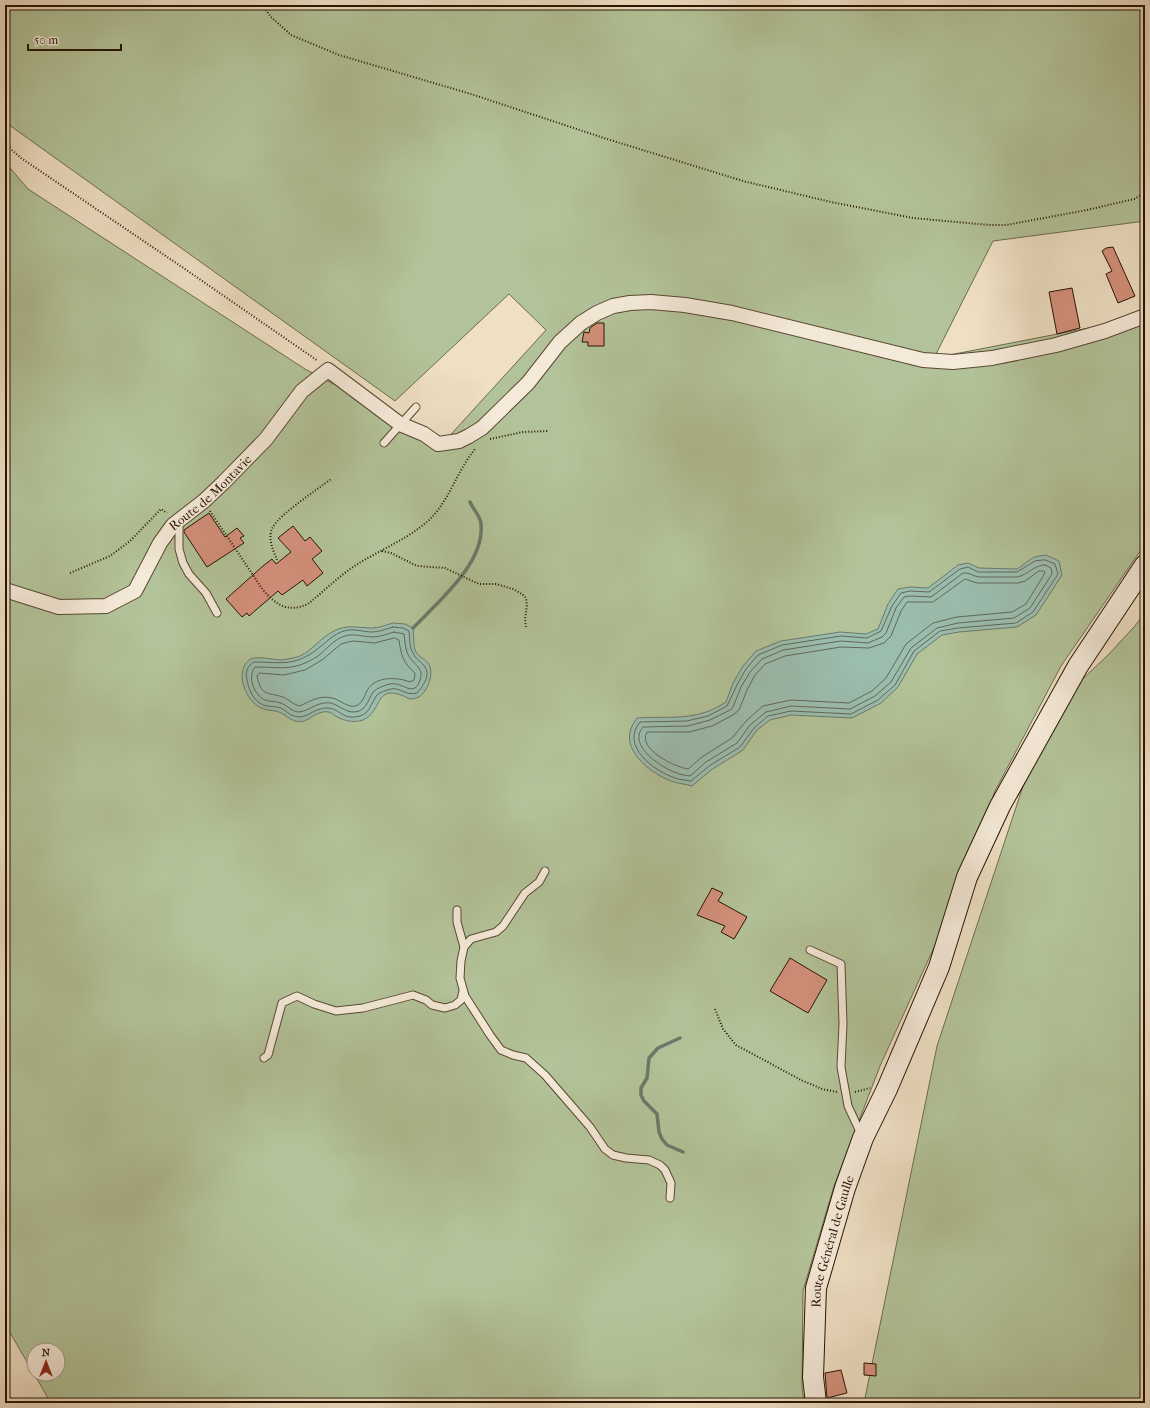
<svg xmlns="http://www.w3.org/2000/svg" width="1150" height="1408" font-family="'IM FELL French Canon',serif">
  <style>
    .green { fill: #b3c399; stroke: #6c6c4e }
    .water { fill: #9bbdae; stroke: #6c796a }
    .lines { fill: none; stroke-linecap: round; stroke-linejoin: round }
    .shore { stroke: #606858; stroke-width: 1 }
    .stream { stroke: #6c796a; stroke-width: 3.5 }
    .building { fill: #d4907b; stroke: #261403 }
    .lane-casing { stroke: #584733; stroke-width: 9 }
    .street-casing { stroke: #584733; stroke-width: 16 }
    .secondary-casing { stroke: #261403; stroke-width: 22 }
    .path { stroke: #261403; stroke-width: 2; stroke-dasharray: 1 2; stroke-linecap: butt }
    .lane { stroke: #f5ead9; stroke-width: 7 }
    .street { stroke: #f5ead9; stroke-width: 14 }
    .secondary { stroke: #f5ead9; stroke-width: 20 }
    .labels { text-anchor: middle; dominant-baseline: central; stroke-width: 4; stroke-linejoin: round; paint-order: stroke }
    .street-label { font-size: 13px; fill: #261403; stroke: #f5ead9 }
  </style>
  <rect width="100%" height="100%" fill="#efdfc4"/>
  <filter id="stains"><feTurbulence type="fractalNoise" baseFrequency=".005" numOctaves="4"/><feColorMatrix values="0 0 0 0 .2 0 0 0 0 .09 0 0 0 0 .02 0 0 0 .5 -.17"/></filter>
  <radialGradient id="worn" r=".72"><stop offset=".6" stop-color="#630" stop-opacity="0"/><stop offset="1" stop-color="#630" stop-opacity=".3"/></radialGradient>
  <g class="green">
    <path d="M5 5H1145V221L993 241 934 358 1145 317V544L1061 666 995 791 951 910 880 1066 834 1186 803 1291 802 1387 804 1403H51L34 1374H58V1350H34V1374L5 1324V162L28 189 305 369 444 442 546 330 509 294 395 401 5 122Z"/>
    <path d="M1145 613V1403H864L937 1046 1030 765 1069 692 1109 654 1134 627Z"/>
  </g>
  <g class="water">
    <path d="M1046 555 1059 561 1062 575 1036 615 1017 627 959 632 942 635 917 654 898 687 881 703 852 718 791 715 770 720 757 730 743 750 711 770 692 786C686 784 680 784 674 782 654 776 622 752 631 729 632 725 635 721 637 718 660 716 684 720 706 712 713 710 719 706 726 702L733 683 743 666 756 651 781 641 840 632 866 634 878 629 888 604 898 589 910 587 928 588 958 565 968 563 979 568 1017 569 1034 557Z"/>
    <path d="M393 623 405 624 413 628C414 634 413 643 415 650 418 657 424 658 428 663 435 672 428 691 419 697 417 698 412 699 410 699 373 680 384 711 363 720 354 723 345 721 337 717 335 716 332 713 329 712 319 710 312 718 304 721 293 724 288 716 279 712 274 710 267 711 261 708 246 701 234 673 249 660 255 655 274 660 282 660 287 659 295 658 300 656 313 650 321 637 334 631 347 624 358 628 372 628 379 628 386 625 393 623Z"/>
  </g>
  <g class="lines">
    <g class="shore">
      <path d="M1045 560 1055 564 1058 574 1033 612 1016 623 958 628 940 631 914 651 895 685 878 700 851 714 791 711 768 716 754 728 740 747 709 766 691 781C686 780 680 780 675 778 654 771 620 746 640 722L687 721 708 716 727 706 737 685 746 669 758 655 782 645 841 636 867 638 881 631 892 606 901 593 910 591 929 592 960 569 968 567 978 572H1017L1035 561Z"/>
      <path d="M1045 565 1051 568 1052 574 1030 608 1014 618 958 623 937 628 911 648 891 682 875 696 850 709 791 706 766 712 750 725 737 743 706 762 690 776C685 775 681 775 677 773 661 768 627 745 643 727L688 726 710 720 730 710 733 707 741 687 750 672 762 659 783 650 841 641 868 643 882 637 886 633 896 608 904 597 910 596 931 597 963 573H967L978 577H1017C1028 575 1034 565 1045 565Z"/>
      <path d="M1039 571H1044L1045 573 1026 604 1012 612 957 617 933 623 906 644 886 678 872 691 849 703 791 700 763 706 747 720 732 738 702 757 688 769C675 767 637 749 647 732H689L712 726 733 715 739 710 747 690 755 675 765 664 785 656 841 647 869 648 884 643 891 636 901 611 907 602H933L965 579 977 583H1018L1025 581Z"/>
      <path d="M393 627 403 628 409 631C410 638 409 647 413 653 416 660 422 662 425 667 431 676 422 687 417 693 405 696 400 687 391 689 387 690 380 692 377 695 371 703 370 713 360 716 343 721 340 709 329 708 316 707 310 716 300 717 291 717 288 712 281 708 276 706 269 707 263 705 253 700 249 690 247 680 245 673 247 666 254 662 279 662 294 667 316 650 326 643 333 634 344 631 354 628 362 632 372 632 379 632 386 629 393 627Z"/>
      <path d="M394 632 404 634C405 640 405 647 407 652 411 664 425 667 420 680 414 699 402 681 390 684 385 685 377 688 373 692 369 698 367 708 359 711 348 715 341 706 331 703 317 701 310 711 299 712 293 712 289 707 283 704 278 701 271 702 265 700 254 695 247 677 255 667 282 667 293 672 318 656 327 649 334 639 345 636 355 633 363 637 373 637 380 637 387 634 394 632Z"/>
      <path d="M395 638 399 640C401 655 403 663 415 673L414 680 410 682C397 677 377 676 368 689 365 694 363 702 358 705 349 710 340 699 332 698 320 695 310 701 300 706 294 705 291 701 285 698 269 691 262 699 257 676L259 673 284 675 305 670 322 660 341 644 348 642 354 641 374 643Z"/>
    </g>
    <g class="stream">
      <path d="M413 628C438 602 485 563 481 524 481 517 473 509 470 502"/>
      <path d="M680 1038 658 1048 649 1058 647 1078 641 1088V1095L644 1101 657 1114 659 1132 662 1139 667 1145 683 1152"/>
    </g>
  </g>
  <g class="building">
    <path d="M1113 247 1135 296 1118 303 1106 274 1112 271 1102 251 1106 248Z"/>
    <path d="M1072 288 1080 328 1057 334 1049 292Z"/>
    <path d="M597 323H604V346H588V342H582L584 332 589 333 590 328Z"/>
    <path d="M209 513 225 537 237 528 244 536 240 538 244 543 207 567 184 532V530Z"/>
    <path d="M293 526 305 541 310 537 322 551 312 559 323 573 307 586 303 580 282 595 278 591 249 616 247 613 242 617 226 599 263 566 272 559 276 564 291 552 278 538Z"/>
    <path d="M712 888 723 893 718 901 747 917 734 939 721 932 725 926 697 915Z"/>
    <path d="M790 958 827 980 808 1013 770 991Z"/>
    <path d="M864 1363 876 1364V1376L864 1375Z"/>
    <path d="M841 1370 847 1393 827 1398 825 1373Z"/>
  </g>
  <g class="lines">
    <g class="lane-casing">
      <g id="lane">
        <path d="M384 443 416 407"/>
        <path d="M179 520V549L183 563 189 574 206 593 217 613"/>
        <path d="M545 871 539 882 525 893 503 926 496 932 471 939 464 947 461 961 460 978 465 996 490 1035 501 1050 513 1055 526 1058 545 1075 590 1127 605 1149 613 1155 626 1158 649 1160 660 1165 665 1170 671 1183 670 1198"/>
        <path d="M457 910V922L464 947"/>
        <path d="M810 950 841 964 843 1024 841 1067 848 1106 861 1134"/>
        <path d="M264 1058 268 1055 282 1003 297 996 314 1004 336 1011 363 1008 413 995 426 1000 432 1005 445 1008 455 1005 461 1000 463 991"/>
      </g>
    </g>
    <g class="street-casing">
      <g id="street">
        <path id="s1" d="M5 590 59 607 106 606 135 591 160 543 173 525 204 501 224 482 266 439 302 391 328 370 400 424 424 434 438 444 459 441 469 436 482 428 528 383 560 342 581 323 597 313 613 306 630 303 651 302 685 305 732 313 923 360 953 362 992 358 1056 345 1105 331 1145 316"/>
      </g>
    </g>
    <g class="secondary-casing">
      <g id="secondary">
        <path id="s2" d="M816 1403 813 1377 816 1288 845 1188 863 1138 887 1089 939 967 967 877 1000 806 1078 666 1145 565"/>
      </g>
    </g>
    <g class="path">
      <path d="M262 5 271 17 291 35 339 55 471 94 607 139 743 181 831 202 913 218 989 225H1006L1087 210 1134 199 1145 193"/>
      <path d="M5 144 21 158 182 267 318 361"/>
      <path d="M490 439 523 432 549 431"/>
      <path d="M210 511 263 590C276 605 288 613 308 604 324 591 339 576 356 565 380 550 408 539 429 520 450 500 457 470 476 448"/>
      <path d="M382 551 391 553 417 566 445 568 479 584H496L513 589 522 594 526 598 527 605 525 619 526 627"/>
      <path d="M277 560C273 550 267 537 273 527 280 514 318 489 331 479"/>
      <path d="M70 573 110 556 130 541 161 509 167 513"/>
      <path d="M715 1009 723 1029 736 1045 801 1080 822 1089 837 1092"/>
      <path d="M855 1092 870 1088"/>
    </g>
    <use href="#lane" class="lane"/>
    <use href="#street" class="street"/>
    <use href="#secondary" class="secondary"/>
  </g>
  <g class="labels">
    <g class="street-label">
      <text stroke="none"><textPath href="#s1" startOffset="262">Route de Montavie</textPath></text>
      <text stroke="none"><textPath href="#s2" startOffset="164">Route Général de Gaulle</textPath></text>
    </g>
  </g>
  <rect width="1150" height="1408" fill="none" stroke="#efdfc4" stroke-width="20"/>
  <rect x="6" y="6" width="1138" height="1396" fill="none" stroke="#261403" stroke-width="2"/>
  <rect x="10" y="10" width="1130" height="1388" fill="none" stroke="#261403"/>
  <g transform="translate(46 1362)"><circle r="19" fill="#f5ead9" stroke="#a29483"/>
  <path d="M0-3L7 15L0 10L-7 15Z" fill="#8f2418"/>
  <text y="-6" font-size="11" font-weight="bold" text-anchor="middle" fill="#261403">N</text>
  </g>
  <path d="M28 44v6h93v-6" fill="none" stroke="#261403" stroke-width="2"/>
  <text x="34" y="44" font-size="12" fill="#261403" stroke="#f5ead9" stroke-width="3" paint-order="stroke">50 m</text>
  <rect width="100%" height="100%" filter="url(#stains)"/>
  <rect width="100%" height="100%" fill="url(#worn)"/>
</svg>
